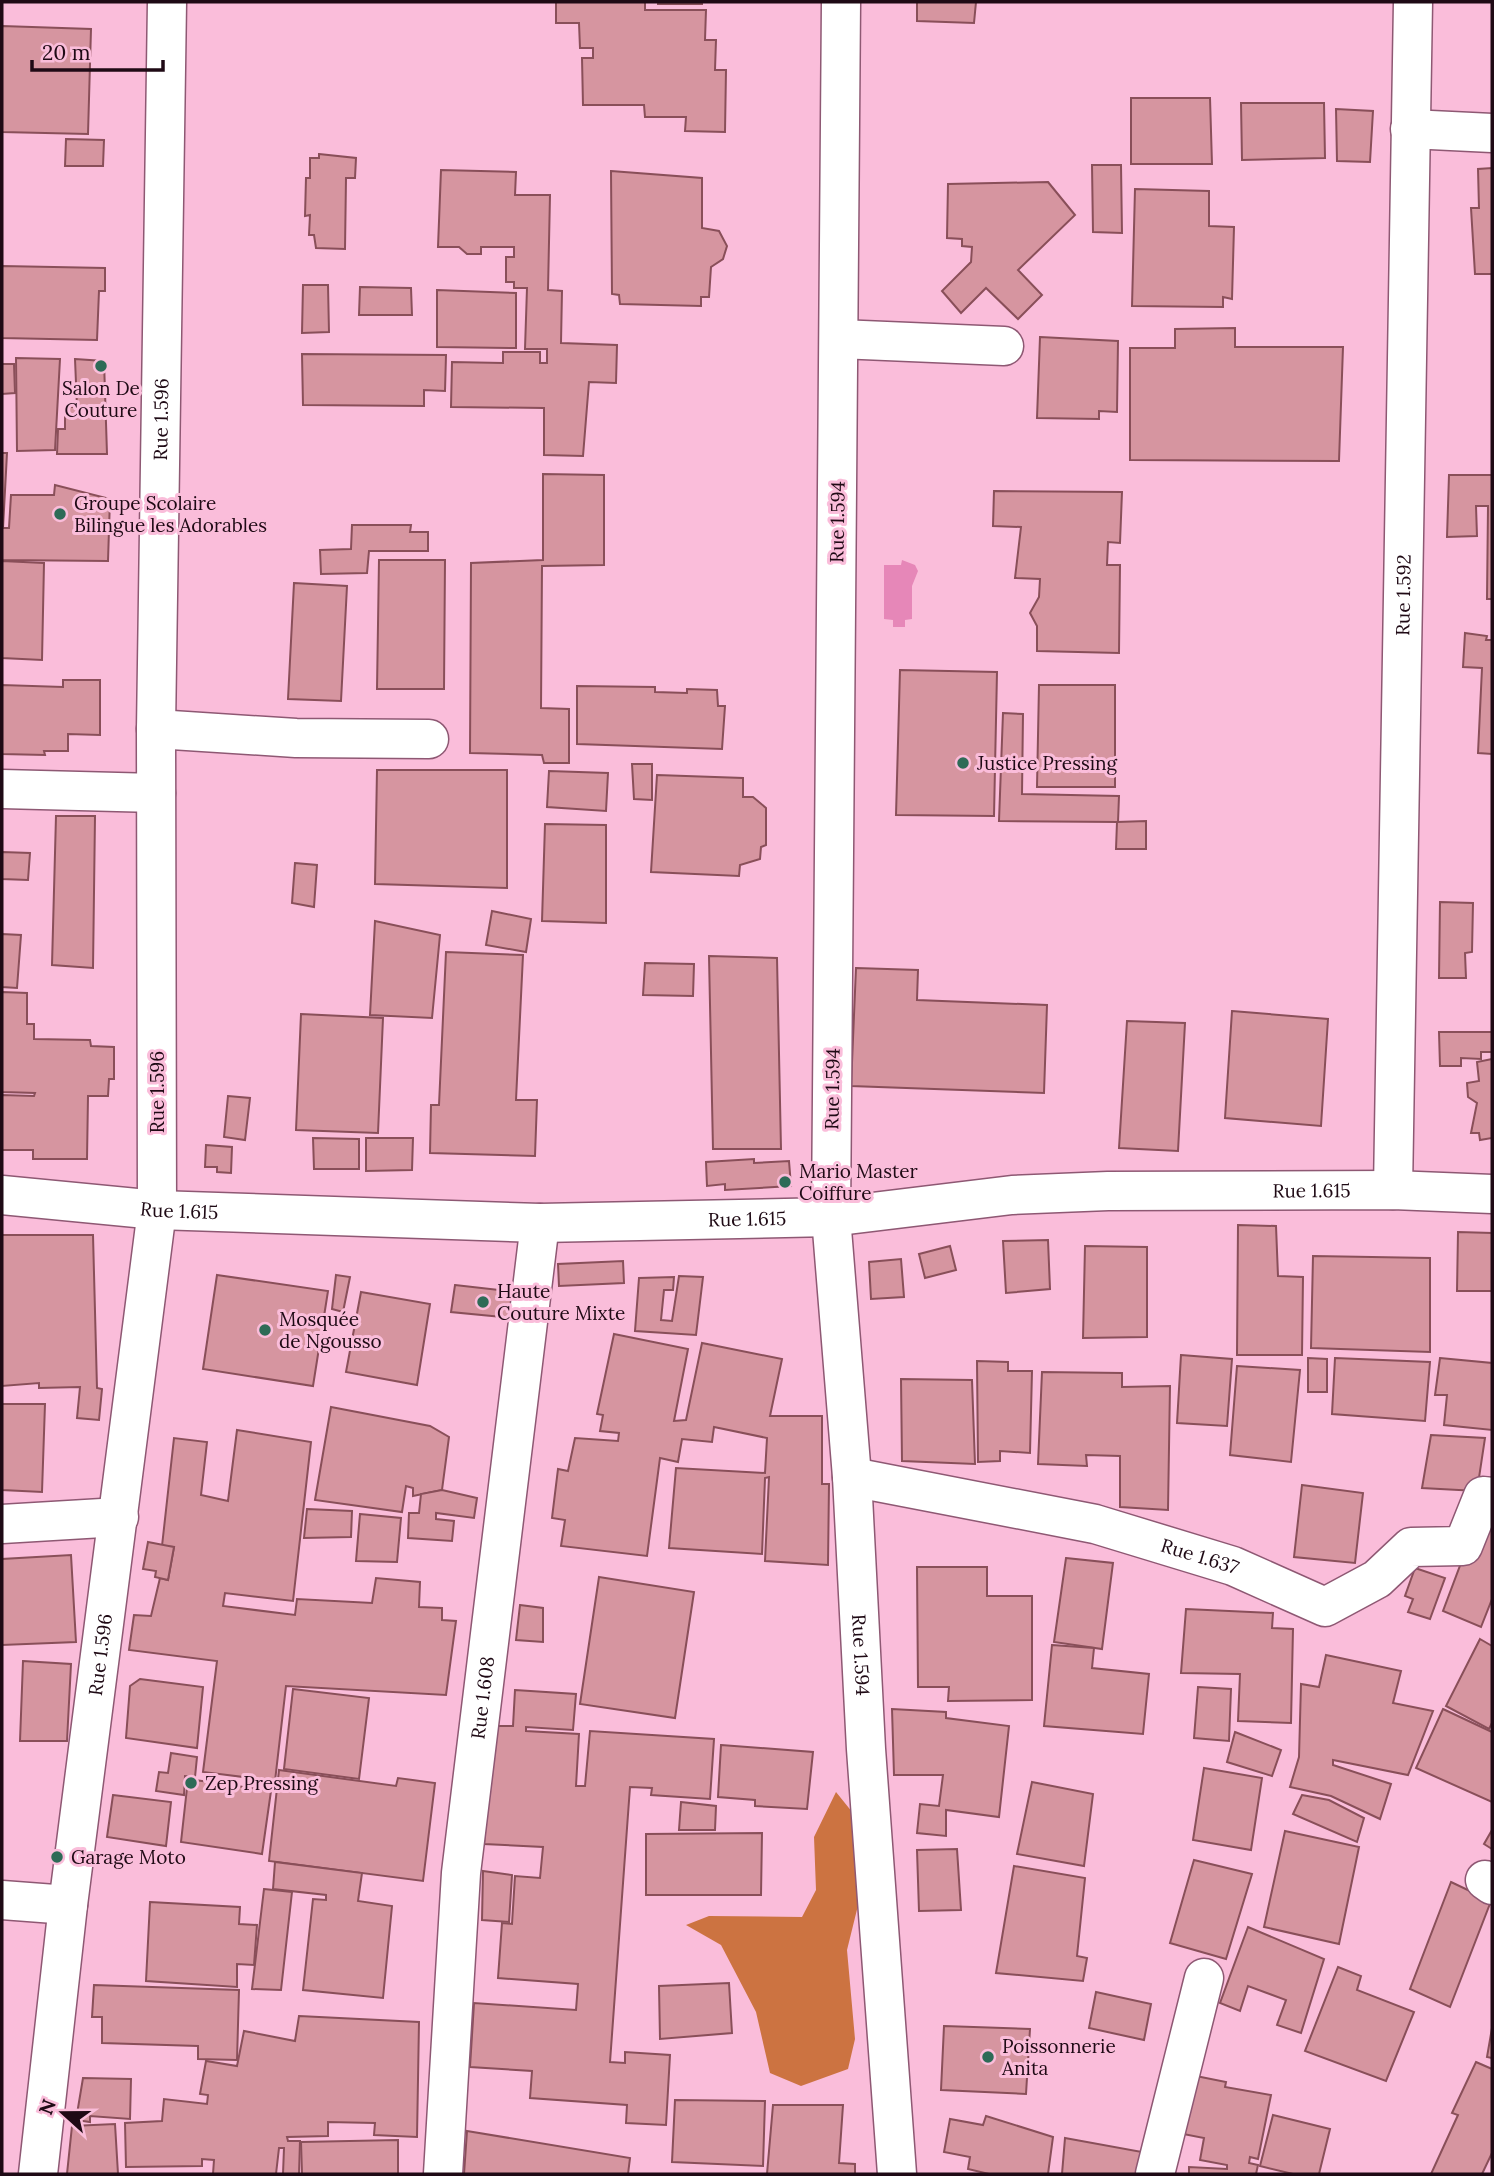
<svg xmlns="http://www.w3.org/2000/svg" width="1494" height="2176" font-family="Lora,serif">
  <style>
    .forest { fill: #cc7341 }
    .water { fill: #e687b8 }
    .building { fill: #d695a0; stroke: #894f59; stroke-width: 2 }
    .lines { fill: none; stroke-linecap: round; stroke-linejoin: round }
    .minor-casing { stroke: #8e5873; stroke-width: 41 }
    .minor { stroke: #fff; stroke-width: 38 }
    .poi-dot { fill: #2e6b57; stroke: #fabdda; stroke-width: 2.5 }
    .labels { text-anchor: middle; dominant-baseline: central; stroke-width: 6; stroke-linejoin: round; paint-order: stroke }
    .poi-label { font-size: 19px; fill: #1f0a15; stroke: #fabdda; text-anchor: start }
    .street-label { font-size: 19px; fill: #1f0a15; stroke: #fabdda }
  </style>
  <rect width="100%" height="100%" fill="#fabdda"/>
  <path class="forest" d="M836 1792 861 1823 868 1865 847 1950 855 2039 848 2069 801 2086 770 2073 756 2012 721 1945 686 1925 709 1916 802 1917 816 1890 814 1837Z"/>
  <path class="water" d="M902 560 915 565 918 571 912 586V619L905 620V627H893V620L884 619V565H901Z"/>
  <g class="building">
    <path d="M556 2H645V10H706L705 40H716L715 70H726L725 132 685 131 686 117H645L644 105H583L582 58H593V48H580L579 23H556Z"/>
    <rect x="658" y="2" width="44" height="2"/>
    <path d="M917 2H976L974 23 917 21Z"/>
    <path d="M2 26 91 29 88 134 2 132Z"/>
    <path d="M1131 98H1210L1212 164H1131Z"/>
    <path d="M1241 103H1324L1325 158 1242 160Z"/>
    <path d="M1336 109 1373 111 1370 162 1337 161Z"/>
    <path d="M66 139 104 140 103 166H65Z"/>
    <path d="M319 154 356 158 355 178H346L345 249 316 248 314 235H309L310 215 305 216 306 178H310V158H319Z"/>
    <path d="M1092 165H1121L1122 233 1093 232Z"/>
    <path d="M1492 168V274H1475L1471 208H1479L1478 169Z"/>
    <path d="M441 170 516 172 515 195H550L548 290 562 291 561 343 617 345 616 383 589 382 583 456 544 455V408L451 407 452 362 503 363V352H540V363H547V349H525L527 288H514V282H506V257H514V247H481V254H467L459 247H438Z"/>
    <path d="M611 171 702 178V228L719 231 727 246 723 259 711 267 709 297H701V306L620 304 619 295 612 294Z"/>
    <path d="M1048 182 1075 215 1018 270 1042 295 1018 319 986 288 961 313 942 291 971 262 972 247 962 246V239L947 238 948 184Z"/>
    <path d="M1135 189 1209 191V226L1234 227 1232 299 1223 297V307L1132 306Z"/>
    <path d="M2 266 105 268V291H99L97 340 2 338Z"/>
    <path d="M303 285H328L329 332 302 333Z"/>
    <path d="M360 287 411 288 412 315H359Z"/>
    <path d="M437 290 516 293V348L437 347Z"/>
    <path d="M1235 328V347H1343L1339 461 1130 460V348H1175V329Z"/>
    <path d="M1040 337 1118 341 1117 412 1099 411V419L1037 418Z"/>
    <path d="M302 354 446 355 445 391 424 390V406L303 405Z"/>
    <path d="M16 358 60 359 55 450 17 451Z"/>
    <path d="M75 359 104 361 107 454H57L58 429H65V407H77Z"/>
    <path d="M2 364H14L15 393 2 394Z"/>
    <path d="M2 453H7L3 528H9L11 495H54L55 485 110 499 108 561 2 560Z"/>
    <path d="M543 474 604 475V565L542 566 541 708 569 709V763H544L542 755 470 753 471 563 543 560Z"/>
    <path d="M1449 475H1492V599H1487L1488 506H1476L1477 536 1447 537Z"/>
    <path d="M994 491 1122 492 1120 543 1108 542 1107 565H1120L1119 653 1037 651V626L1030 613 1039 597 1040 579 1015 578 1021 527 993 526Z"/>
    <path d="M352 525H411L410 532H428V551H369L367 573 321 574 320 550 351 549Z"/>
    <path d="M379 560H445L444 689H377Z"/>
    <path d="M2 561 44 563 42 660 2 658Z"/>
    <path d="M294 583 347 586 341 701 288 699Z"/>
    <path d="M1465 633 1487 636 1486 640H1492V754L1478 753 1482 668 1463 667Z"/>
    <path d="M900 670 997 672 994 816 896 815Z"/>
    <path d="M63 680H100V735L68 734V751H44L45 755 2 754V685L63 687Z"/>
    <path d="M1039 685H1115V787H1037Z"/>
    <path d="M577 686 655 687V692L687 693V689L717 690 718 706H725L722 749 577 744Z"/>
    <path d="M1003 713 1023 714 1022 794 1119 796 1118 822 999 821Z"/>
    <path d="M632 764H652V800L634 799Z"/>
    <path d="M377 770H507V888L375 884Z"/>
    <path d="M549 771 608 773 606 811 547 807Z"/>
    <path d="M657 775 743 778V797H753L766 808V845L761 847 760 859 740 865 739 876 651 872Z"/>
    <path d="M56 816H95L93 968 52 965Z"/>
    <path d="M1146 821V849H1116L1117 822Z"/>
    <path d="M545 824 606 825V923L542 921Z"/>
    <path d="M2 852 30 853 28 880 2 879Z"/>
    <path d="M295 863 317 865 314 907 292 903Z"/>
    <path d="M1440 902 1473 903 1472 952 1465 953 1466 978H1439Z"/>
    <path d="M492 911 531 919 526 952 486 945Z"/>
    <path d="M375 921 440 935 432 1018 370 1015Z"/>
    <path d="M2 934 21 935 17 988 2 987Z"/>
    <path d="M446 952 523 955 516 1100H537L535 1156 430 1153 431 1105H439Z"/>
    <path d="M709 956 777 958 781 1149H713Z"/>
    <path d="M645 963 694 964 693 996 643 995Z"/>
    <path d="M856 968 918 970 917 1000 1047 1005 1044 1093 851 1086Z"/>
    <path d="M2 992 27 993V1024H34V1039L90 1040 91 1046 114 1047V1079H109L108 1096H88L87 1159H33V1150H2V1095L34 1096 35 1093 2 1092Z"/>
    <path d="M1232 1011 1328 1019 1321 1126 1225 1118Z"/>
    <path d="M301 1014 383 1018 378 1133 296 1130Z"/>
    <path d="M1127 1021 1185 1023 1178 1151 1119 1148Z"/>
    <path d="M1439 1032H1492V1052H1481V1059L1461 1058V1066H1440Z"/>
    <path d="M1492 1059V1138L1480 1140 1479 1133H1471L1477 1103 1468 1097 1467 1083 1479 1081 1477 1062Z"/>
    <path d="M228 1096 250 1098 245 1140 224 1137Z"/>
    <path d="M313 1138 359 1139V1169H314Z"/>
    <path d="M366 1138H413L412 1170 366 1171Z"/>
    <path d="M206 1145 232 1147 231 1173 217 1172V1167H205Z"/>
    <path d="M754 1159V1163L789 1161 791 1186 725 1190V1184L707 1186 706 1162Z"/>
    <path d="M1238 1225 1276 1226 1278 1276 1303 1277 1302 1355H1237Z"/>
    <path d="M1458 1232 1492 1233V1291H1457Z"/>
    <path d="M2 1235H93L97 1388 102 1389 99 1420 77 1418 80 1387 39 1388V1383L2 1386Z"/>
    <path d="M1048 1240 1050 1289 1006 1293 1003 1241Z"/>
    <path d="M950 1246 956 1270 925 1278 919 1254Z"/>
    <path d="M1085 1246 1147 1247V1337L1083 1338Z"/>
    <path d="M1313 1256 1430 1258V1352L1311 1348Z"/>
    <path d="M901 1259 904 1297 871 1299 869 1262Z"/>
    <path d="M623 1261 624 1283 559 1286 558 1264Z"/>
    <path d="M217 1275 328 1291 313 1386 203 1369Z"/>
    <path d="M336 1275 350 1277 343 1312 332 1309Z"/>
    <path d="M679 1276 703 1277 696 1335 635 1331 639 1278 674 1277 673 1290H664L661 1320 672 1321Z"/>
    <path d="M455 1285 517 1292 513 1318 451 1312Z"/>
    <path d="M361 1292 430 1304 417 1385 346 1372Z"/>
    <path d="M614 1334 688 1349 674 1421 686 1420 702 1343 782 1359 770 1416H822V1484H829L828 1565 765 1561 769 1477 765 1478 762 1554 669 1548 676 1468 765 1473 767 1438 714 1427 712 1442 682 1439 678 1462 660 1458 647 1556 561 1546 565 1520 552 1518 558 1469 568 1471 575 1438 618 1441 619 1433 600 1431 603 1415 597 1414Z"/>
    <path d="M1181 1355 1232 1359 1227 1426 1177 1423Z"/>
    <path d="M1308 1358 1327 1359V1392H1308Z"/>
    <path d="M1335 1358 1430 1362 1425 1421 1332 1414Z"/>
    <path d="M1440 1358 1492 1363V1430L1444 1425 1447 1395H1435Z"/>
    <path d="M977 1361 1008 1362V1371H1032L1030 1453 1000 1451V1461L978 1462Z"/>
    <path d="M1237 1366 1300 1370 1291 1462 1230 1455Z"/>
    <path d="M1042 1372 1122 1373V1387L1170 1386 1168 1510 1120 1507V1456L1086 1455 1087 1466 1038 1464Z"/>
    <path d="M901 1379 972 1380 975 1464 902 1461Z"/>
    <path d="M2 1404H45L42 1492 2 1490Z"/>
    <path d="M331 1407 430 1426 449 1437 442 1490 413 1496V1488L406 1486 402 1512 315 1500Z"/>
    <path d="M237 1430 311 1442 293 1601 225 1593 223 1606 295 1615 297 1599 372 1603 376 1578 420 1582 419 1607 442 1608V1620L456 1621 446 1695 286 1686 275 1781 203 1772 217 1661 129 1650 134 1615 151 1616 160 1578 168 1580 174 1547 162 1546 174 1438 207 1442 201 1495 228 1501Z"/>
    <path d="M1431 1435 1485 1438 1477 1491 1422 1488Z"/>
    <path d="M1302 1485 1363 1493 1355 1563 1294 1557Z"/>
    <path d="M442 1490 477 1498 474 1518 436 1513V1519L454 1521 452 1541 408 1538 409 1513H419L421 1494Z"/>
    <path d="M1485 1499 1492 1502V1599L1481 1627 1443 1611Z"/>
    <path d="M307 1509 352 1511 351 1537 304 1538Z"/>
    <path d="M360 1514 401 1518 397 1562 356 1561Z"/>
    <path d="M148 1542 174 1547 168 1580 155 1577 156 1571 143 1569Z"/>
    <path d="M71 1555 76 1642 2 1645V1559Z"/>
    <path d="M1066 1558 1113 1563 1102 1649 1054 1642Z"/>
    <path d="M917 1567H987V1596H1032V1700L948 1701 949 1687H918Z"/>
    <path d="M1415 1568 1445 1578 1430 1619 1408 1612 1413 1599 1405 1596Z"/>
    <path d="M599 1577 694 1592 675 1718 580 1704Z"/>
    <path d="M520 1605 543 1608V1642L516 1640Z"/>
    <path d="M1186 1609 1273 1613 1272 1628 1293 1629 1291 1723 1238 1721 1240 1674 1181 1673Z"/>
    <path d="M1480 1639 1492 1646V1723L1489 1729 1446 1706Z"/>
    <path d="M1052 1645 1094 1648 1092 1668 1149 1674 1143 1734 1044 1726Z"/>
    <path d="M1326 1655 1401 1671 1393 1703 1433 1711 1408 1775 1333 1760V1765L1391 1784 1380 1819 1331 1796 1290 1787 1299 1757 1301 1684 1319 1687Z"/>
    <path d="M23 1661 71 1664 67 1741H20Z"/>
    <path d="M140 1679 203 1687 197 1748 126 1738 130 1686Z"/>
    <path d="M1198 1687 1231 1689 1229 1741 1194 1738Z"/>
    <path d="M293 1689 369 1698 359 1779 284 1769Z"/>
    <path d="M515 1690 576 1694 573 1730 526 1727V1731L579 1734 576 1786H585L590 1731 714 1739 710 1799 651 1795 652 1788 630 1787 610 2062 625 2063V2052L670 2055 666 2125 626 2123 627 2105 530 2098 532 2071 470 2067 474 2003 576 2010 578 1984 498 1978 502 1923 512 1924 515 1876 540 1878 543 1847 484 1844 492 1726H513Z"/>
    <path d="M892 1709 946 1712V1718L1009 1726 999 1817 946 1810V1836L917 1833 920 1804 939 1806 943 1775H894Z"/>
    <path d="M1443 1709 1492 1732V1802L1416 1768Z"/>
    <path d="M1235 1732 1281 1750 1272 1776 1227 1762Z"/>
    <path d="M721 1745 813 1752 807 1809 755 1806V1800L718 1797Z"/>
    <path d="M171 1753 197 1757 195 1777 185 1776 184 1795 156 1791 159 1772 168 1773Z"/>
    <path d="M1204 1768 1262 1778 1251 1850 1193 1840Z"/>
    <path d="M279 1770 396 1786 398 1778 435 1783 423 1881 269 1861Z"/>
    <path d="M188 1779 271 1791 262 1854 181 1842Z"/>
    <path d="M1032 1782 1093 1794 1084 1866 1017 1854Z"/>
    <path d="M113 1795 171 1802 166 1846 107 1837Z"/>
    <path d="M1302 1795 1329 1800 1364 1818 1357 1842 1293 1814Z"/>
    <path d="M681 1802 716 1806 715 1830H679Z"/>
    <path d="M1492 1830V1849L1484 1844Z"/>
    <path d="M1285 1831 1359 1847 1339 1944 1264 1927Z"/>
    <path d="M762 1833 761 1895H646V1834Z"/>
    <path d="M957 1849 961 1910 919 1911 917 1850Z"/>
    <path d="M1194 1860 1252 1874 1226 1959 1170 1943Z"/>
    <path d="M275 1862 362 1873 358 1901 392 1906 383 1998 303 1990 313 1899 326 1900V1895L273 1889Z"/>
    <path d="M1014 1866 1085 1878 1077 1956 1087 1958 1083 1981 996 1973Z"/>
    <path d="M483 1871 512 1875 509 1922 482 1920Z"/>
    <path d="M1451 1882 1491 1901 1450 2007 1410 1989Z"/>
    <path d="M264 1889 292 1892 281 1990 252 1989Z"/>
    <path d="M150 1902 240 1907 239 1924 257 1925 254 1965 237 1964V1987L146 1981Z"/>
    <path d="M1248 1927 1324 1959 1301 2033 1277 2025 1286 2000 1248 1986 1240 2011 1220 2003Z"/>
    <path d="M1338 1967 1361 1976 1357 1990 1414 2012 1386 2081 1305 2051Z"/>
    <path d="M729 1983 732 2033 660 2039 659 1986Z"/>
    <path d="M94 1985 239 1990 237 2060 198 2059V2046L102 2043V2017H92Z"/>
    <path d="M1096 1992 1151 2004 1144 2040 1089 2028Z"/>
    <path d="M299 2016 419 2022 417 2137 374 2135 375 2123 328 2122V2136L287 2137 288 2141H300L299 2174H283L284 2148H279L276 2174H213L214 2160 202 2159V2166L126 2167 125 2123 162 2121 164 2099 207 2104 208 2095 200 2094 206 2061 237 2066 244 2031 295 2041Z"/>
    <path d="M944 2026 1030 2029 1026 2094 941 2090Z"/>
    <path d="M1492 2028V2058L1487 2057Z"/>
    <path d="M1476 2062 1492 2069V2153L1482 2174H1431L1458 2115 1452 2113Z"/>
    <path d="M1186 2074 1226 2082 1225 2087 1271 2095 1258 2159 1250 2157 1249 2163 1258 2165 1256 2174H1189V2167L1227 2169V2165L1200 2160 1204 2138 1173 2132Z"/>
    <path d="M83 2078 131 2079 130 2119 90 2116V2122L76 2120Z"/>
    <path d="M675 2100 765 2101 763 2166 672 2162Z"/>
    <path d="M773 2105H843L839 2163 855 2164V2174H767Z"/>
    <path d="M1273 2115 1330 2129 1319 2174H1293L1260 2166Z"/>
    <path d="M986 2116 1053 2137 1048 2174H989L968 2169 970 2157 944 2152 950 2119 983 2125Z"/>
    <path d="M115 2124 118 2174H67L72 2126Z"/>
    <path d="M467 2131 630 2158 628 2174H464Z"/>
    <path d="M1065 2138 1142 2152 1139 2174H1062Z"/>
    <path d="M398 2140V2174H302L301 2142Z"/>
  </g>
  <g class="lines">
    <g class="minor-casing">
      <g id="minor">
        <path id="s1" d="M841 2 831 1217 852 1477 866 1749 897 2174"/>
        <path d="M1410 129 1492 133"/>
        <path d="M839 339 1004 346"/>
        <path d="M156 729 296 738 429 739"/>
        <path d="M2 789 156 793"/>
        <path id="s2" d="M1393 1190 1413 2"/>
        <path id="s3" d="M2 1195 157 1210 540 1223 831 1217 1012 1195 1108 1191 1393 1190 1492 1194"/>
        <path id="s4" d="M852 1477 1095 1524 1233 1566 1325 1607 1377 1579 1411 1547 1463 1546 1483 1496 1492 1497"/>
        <path d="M2 1524 119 1517"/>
        <path d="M1485 1880 1492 1885"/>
        <path d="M2 1900 68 1905"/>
        <path id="s5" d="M38 2174 68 1905 157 1210 156 729 167 2"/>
        <path id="s6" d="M443 2174 461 1873 540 1223"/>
        <path d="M1155 2174 1204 1978"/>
      </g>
    </g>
    <use href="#minor" class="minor"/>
  </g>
  <g class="poi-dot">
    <circle cx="101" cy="366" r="7"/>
    <circle cx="60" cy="514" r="7"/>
    <circle cx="963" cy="763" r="7"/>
    <circle cx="785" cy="1182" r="7"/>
    <circle cx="483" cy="1302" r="7"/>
    <circle cx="265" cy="1330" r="7"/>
    <circle cx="191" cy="1783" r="7"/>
    <circle cx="57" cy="1857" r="7"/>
    <circle cx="988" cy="2057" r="7"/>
  </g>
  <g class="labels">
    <g class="poi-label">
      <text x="101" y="388" text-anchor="middle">Salon De<tspan x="101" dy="22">Couture</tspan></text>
      <text x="74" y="503">Groupe Scolaire<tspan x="74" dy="22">Bilingue les Adorables</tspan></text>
      <text x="977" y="763">Justice Pressing</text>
      <text x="799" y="1171">Mario Master<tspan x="799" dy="22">Coiffure</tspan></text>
      <text x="497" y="1291">Haute<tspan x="497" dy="22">Couture Mixte</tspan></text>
      <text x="279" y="1319">Mosquée<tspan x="279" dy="22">de Ngousso</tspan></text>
      <text x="205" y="1783">Zep Pressing</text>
      <text x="71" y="1857">Garage Moto</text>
      <text x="1002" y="2046">Poissonnerie<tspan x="1002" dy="22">Anita</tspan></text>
    </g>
    <g class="street-label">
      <text stroke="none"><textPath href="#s5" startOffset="1762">Rue 1.596</textPath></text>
      <text transform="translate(837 522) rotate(-89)">Rue 1.594</text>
      <text stroke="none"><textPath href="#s2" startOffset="595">Rue 1.592</textPath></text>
      <text transform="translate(832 1089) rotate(-89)">Rue 1.594</text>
      <text transform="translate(157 1092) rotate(-90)">Rue 1.596</text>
      <text stroke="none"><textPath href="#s3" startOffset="1312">Rue 1.615</textPath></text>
      <text stroke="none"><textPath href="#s3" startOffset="178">Rue 1.615</textPath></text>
      <text stroke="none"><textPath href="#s3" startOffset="746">Rue 1.615</textPath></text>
      <text stroke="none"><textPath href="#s4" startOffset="357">Rue 1.637</textPath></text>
      <text stroke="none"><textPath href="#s5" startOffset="523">Rue 1.596</textPath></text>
      <text stroke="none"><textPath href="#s1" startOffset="1654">Rue 1.594</textPath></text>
      <text stroke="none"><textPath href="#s6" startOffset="478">Rue 1.608</textPath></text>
    </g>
  </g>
  <rect width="1494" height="2176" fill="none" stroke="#1f0a15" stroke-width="7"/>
  <g transform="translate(63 2113) rotate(291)" stroke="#fabdda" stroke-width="5" paint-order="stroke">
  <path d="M0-5L12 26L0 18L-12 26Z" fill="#1f0a15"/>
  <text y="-10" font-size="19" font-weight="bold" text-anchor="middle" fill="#1f0a15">N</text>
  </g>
  <path d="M32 60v10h131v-10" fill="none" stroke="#1f0a15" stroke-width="3.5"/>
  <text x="42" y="60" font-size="21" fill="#1f0a15" stroke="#fabdda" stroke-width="5" paint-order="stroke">20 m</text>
</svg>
